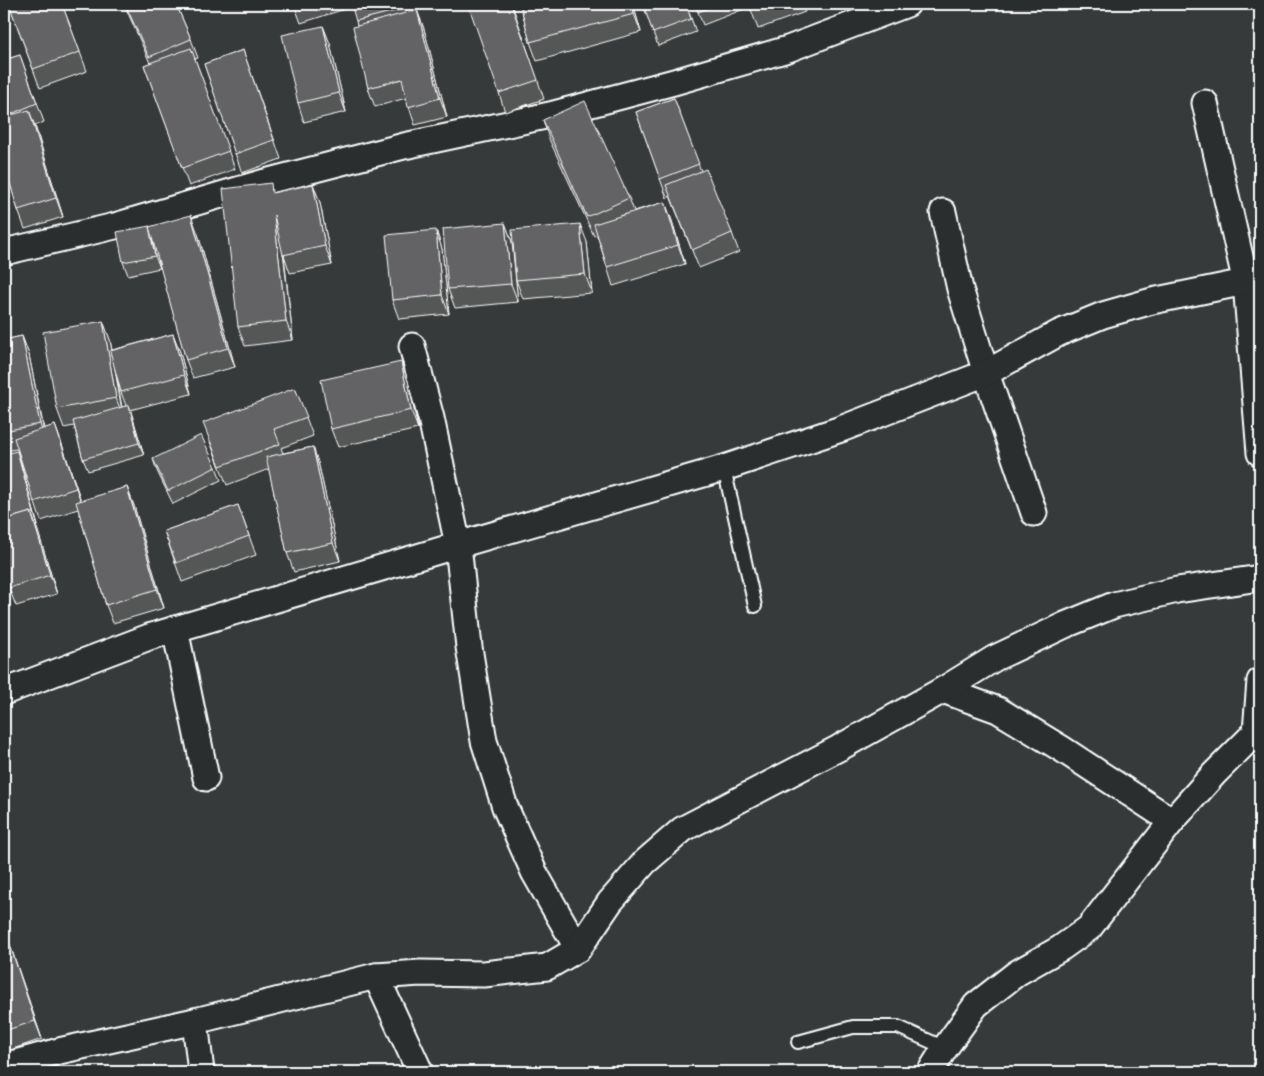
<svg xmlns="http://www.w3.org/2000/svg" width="1264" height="1076" font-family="'Shantell Sans',sans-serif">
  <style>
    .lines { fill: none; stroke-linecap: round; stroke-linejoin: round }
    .lane-casing { stroke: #fff; stroke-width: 16 }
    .street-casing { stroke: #fff; stroke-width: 29 }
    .lane { stroke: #2a2d2e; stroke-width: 12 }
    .street { stroke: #2a2d2e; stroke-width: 25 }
    .wall { fill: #555657; stroke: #fff; fill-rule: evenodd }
    .shaded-wall { fill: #454647; stroke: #fff }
    .building { fill: #636465; stroke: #fff }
  </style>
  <rect width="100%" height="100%" fill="#373a3b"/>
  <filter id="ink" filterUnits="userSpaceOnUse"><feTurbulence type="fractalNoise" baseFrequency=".02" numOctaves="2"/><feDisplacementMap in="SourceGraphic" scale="10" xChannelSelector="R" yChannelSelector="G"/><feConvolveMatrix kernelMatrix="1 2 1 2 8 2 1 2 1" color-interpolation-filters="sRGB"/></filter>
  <g filter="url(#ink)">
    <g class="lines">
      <g class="lane-casing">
        <g id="lane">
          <path d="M724 468 755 606"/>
          <path d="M798 1042 853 1027H898L945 1048"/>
        </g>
      </g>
      <g class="street-casing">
        <g id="street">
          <path d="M1205 103 1246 283 1260 453"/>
          <path d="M943 212 960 289 986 373 1034 513"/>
          <path d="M4 252 115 226 265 182 404 146 550 115 674 82 788 49 907 4"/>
          <path d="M412 346 431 418 458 545 469 647 484 741 505 807 534 872 578 949"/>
          <path d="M175 629 206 778"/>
          <path d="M943 690 998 710 1062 749 1172 821"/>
          <path d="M4 692 149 637 458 545 724 468 841 429 986 373 1059 333 1103 315 1152 301 1260 279"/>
          <path d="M1256 732 1260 681"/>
          <path d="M376 976 420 1072"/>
          <path d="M195 1021 201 1072"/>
          <path d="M4 1066 59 1051 195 1021 376 976 420 973 484 974 547 967 578 949 610 902 645 862 683 829 839 748 943 690 995 658 1065 625 1114 605 1177 590 1260 578"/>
          <path d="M930 1072 945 1048 976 1005 1017 973 1061 948 1089 928 1172 821 1214 774 1256 732H1260"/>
        </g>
      </g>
      <use href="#lane" class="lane"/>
      <use href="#street" class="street"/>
    </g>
    <g class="wall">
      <path d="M9 4H62L87 71 40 88Z"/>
      <path d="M124 4H176L191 39 198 58 195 59 235 169 189 186 144 65 150 63Z"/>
      <path d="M294 4H343L345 9 301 23Z"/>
      <path d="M415 4 416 10H417L424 29 447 117 415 125 406 98 375 107 368 88 357 26 356 21Z"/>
      <path d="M445 4H457L446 8Z"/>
      <path d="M512 4 544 99 505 112 499 93Z"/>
      <path d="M520 4H633L641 32 537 61 530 42Z"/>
      <path d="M643 4H686L696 32 658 46Z"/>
      <path d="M695 4H743L744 9 703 25Z"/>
      <path d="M749 4H802L805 12 758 29Z"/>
      <path d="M323 26 330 44 346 112 304 122 298 103Z"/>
      <path d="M243 50 281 159 242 173 204 64Z"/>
      <path d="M20 55 44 122 35 126 63 217 25 229 18 210 4 163V60Z"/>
      <path d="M674 98 701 171 732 233 739 252 699 268 670 196 667 198 636 112Z"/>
      <path d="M543 120 629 198 634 211 665 202 672 221 685 264 613 286 607 267 597 235 594 236 549 139Z"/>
      <path d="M313 184 320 203 332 265 290 273 284 255 293 340 245 346 238 327 274 192Z"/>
      <path d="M505 223 512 242 518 302 455 308 448 289Z"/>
      <path d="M150 227 198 234 235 367 193 378 186 360 159 261 160 268 128 275 123 262Z"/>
      <path d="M436 230 442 249 449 314 399 319 392 300Z"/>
      <path d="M587 242 592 293 523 299 516 280Z"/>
      <path d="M103 321 110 340 112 350 173 334 180 352 191 394 130 410 144 455 88 471 83 459 74 426 64 428 57 409ZM116 373 121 392 126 406 122 407Z"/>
      <path d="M22 336 29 355 44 429 55 425 81 501 127 487 134 506 164 608 113 623 106 605 78 509 41 521 17 449 4 451V340Z"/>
      <path d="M401 362 408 381 418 429 338 447 331 429Z"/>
      <path d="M295 388 313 436 281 448 283 453 313 447 319 466 340 561 294 572 287 553 269 469 227 485 210 442Z"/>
      <path d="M153 459 216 467 221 480 173 504 157 471Z"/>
      <path d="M21 464 38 526H36L57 594 16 606 9 588Z"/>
      <path d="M238 505 256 555 182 582 164 531Z"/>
      <path d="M4 575 6 584 4 585Z"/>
      <path d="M4 927 42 1039 4 1052Z"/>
    </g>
    <g class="shaded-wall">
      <path d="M632 4H633L641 32 634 14Z"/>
      <path d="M417 10 424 29 447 117 440 98Z"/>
      <path d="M323 26 330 44 346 112 339 93Z"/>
      <path d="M29 110 36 129 63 217 56 198Z"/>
      <path d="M313 184 320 203 332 265 325 246Z"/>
      <path d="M665 202 672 221 685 264 678 245Z"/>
      <path d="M191 215 198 234 235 367 228 348Z"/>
      <path d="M274 215 281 234 293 340 286 321Z"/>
      <path d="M505 223 512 242 518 302 511 284Z"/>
      <path d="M580 224 587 242 592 293 585 274Z"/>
      <path d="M150 226 154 238 160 268 155 256Z"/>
      <path d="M436 230 442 249 449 314 442 295Z"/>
      <path d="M103 321 110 340 123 417 116 398Z"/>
      <path d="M173 334 180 352 191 394 184 375Z"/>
      <path d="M22 336 29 355 46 443 40 424Z"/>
      <path d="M401 362 408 381 418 429 411 410Z"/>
      <path d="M129 405 133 418 144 455 139 443Z"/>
      <path d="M55 425 62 444 83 507 76 488Z"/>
      <path d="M313 447 319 466 340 561 333 543Z"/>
      <path d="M17 451 21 464 38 526 34 513Z"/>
      <path d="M127 487 134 506 164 608 157 589Z"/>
      <path d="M31 512 38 531 57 594 50 575Z"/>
      <path d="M4 927 8 940 42 1039 35 1021Z"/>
    </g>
    <g class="building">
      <path d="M9 4H62L80 52 33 69Z"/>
      <path d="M125 4H176L191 39 149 57Z"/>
      <path d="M351 4H413L414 6 356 21Z"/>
      <path d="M468 4H511L538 80 499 93Z"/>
      <path d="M520 4H632L634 14 530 42Z"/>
      <path d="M643 4H686L691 19 653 33Z"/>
      <path d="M695 4H720L698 12Z"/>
      <path d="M749 4H769L751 10Z"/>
      <path d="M417 10 440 98 408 107 402 79 368 88 353 27Z"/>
      <path d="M323 26 339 93 298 103 282 35Z"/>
      <path d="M191 48 229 151 182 168 144 65Z"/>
      <path d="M243 50 274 140 235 154 204 64Z"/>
      <path d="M20 55 37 103 4 117V60Z"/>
      <path d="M674 98 699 164 660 179 636 112Z"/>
      <path d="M585 101 629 198 587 217 543 120Z"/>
      <path d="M29 110 56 198 18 210 4 163V117Z"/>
      <path d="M706 169 732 233 692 250 666 185Z"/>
      <path d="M271 183 272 193 313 184 325 246 283 255 274 215 286 321 238 327 223 189Z"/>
      <path d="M665 202 678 245 607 267 594 224Z"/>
      <path d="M191 215 228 348 186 360 149 227Z"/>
      <path d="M505 223 511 284 448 289 443 229Z"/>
      <path d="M580 224 585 274 516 280 512 230Z"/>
      <path d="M150 226 149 227 155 256 123 262 117 232Z"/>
      <path d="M436 230 442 295 392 300 386 235Z"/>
      <path d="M103 321 116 398 57 409 43 332Z"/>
      <path d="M173 334 184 375 121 392 110 351Z"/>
      <path d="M22 336 40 424 4 431V340Z"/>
      <path d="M401 362 411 410 331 429 321 380Z"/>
      <path d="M295 388 307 417 274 429 280 444 220 466 203 423Z"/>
      <path d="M129 405 139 443 83 459 73 421Z"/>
      <path d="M55 425 76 488 34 502 14 438Z"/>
      <path d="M201 435 216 467 168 491 153 459Z"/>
      <path d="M313 447 333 543 287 553 266 457Z"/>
      <path d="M17 451 34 513H31V512L4 520V454Z"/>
      <path d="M127 487 157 589 106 605 76 502Z"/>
      <path d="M238 505 249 536 176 563 164 531Z"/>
      <path d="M31 512 50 575 9 588 4 570V520Z"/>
      <path d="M4 927 35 1021 4 1031Z"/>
    </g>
  </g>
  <rect width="1264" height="1076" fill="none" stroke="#2a2d2e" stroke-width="20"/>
  <rect x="10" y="10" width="1244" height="1056" fill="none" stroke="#fff" stroke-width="2" filter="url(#ink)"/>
</svg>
